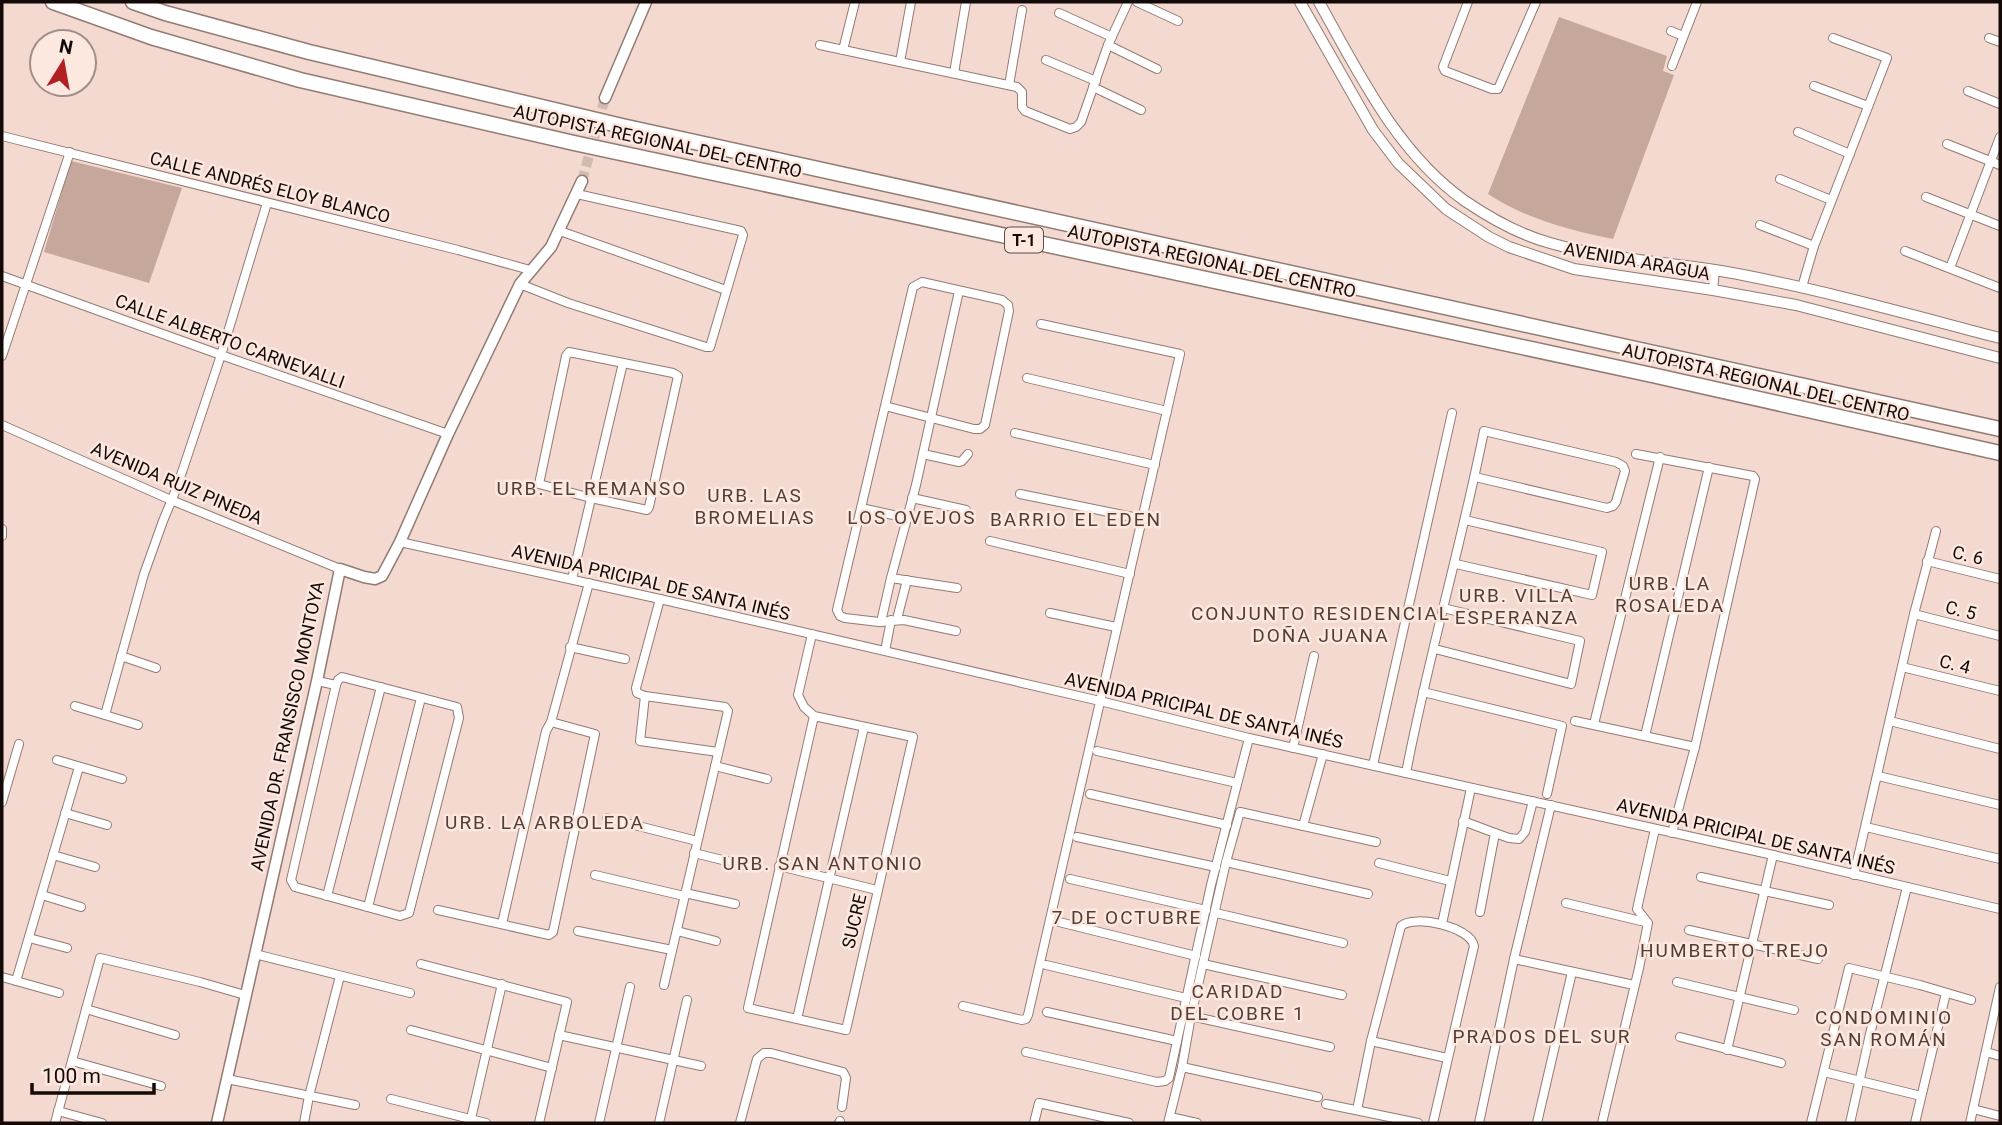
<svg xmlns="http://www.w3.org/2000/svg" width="2002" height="1125" font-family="Roboto,sans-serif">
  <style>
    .green { fill: #c5a79c }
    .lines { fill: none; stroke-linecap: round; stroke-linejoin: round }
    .secondary-tunnel { stroke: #d1bab2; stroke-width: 10; stroke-dasharray: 10 5; stroke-linecap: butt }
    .minor-casing { stroke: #927b73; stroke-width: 10 }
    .tertiary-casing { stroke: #927b73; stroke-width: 12 }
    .secondary-casing { stroke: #927b73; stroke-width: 13 }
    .motorway-casing { stroke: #927b73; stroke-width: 17 }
    .minor { stroke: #fff; stroke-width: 8 }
    .tertiary { stroke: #fff; stroke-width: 10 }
    .secondary { stroke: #fff; stroke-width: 10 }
    .motorway { stroke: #fff; stroke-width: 14 }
    .labels { text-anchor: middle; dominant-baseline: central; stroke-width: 5; stroke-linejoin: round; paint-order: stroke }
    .shield { fill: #fde8e0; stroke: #594d49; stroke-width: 2 }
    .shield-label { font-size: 16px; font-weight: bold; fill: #130a08 }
    .street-label { font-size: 18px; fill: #130a08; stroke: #fde8e0 }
    .neighbourhood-label { font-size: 19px; letter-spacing: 2px; fill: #523e36; stroke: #fde8e0 }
  </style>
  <rect width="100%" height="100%" fill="#f3d9d0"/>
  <g class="green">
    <path d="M1559 17 1667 56 1663 71 1674 75 1613 239C1568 230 1526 219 1488 194Z"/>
    <path d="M71 161 182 188 149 283 44 252Z"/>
  </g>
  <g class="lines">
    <path class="secondary-tunnel" d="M582 181 605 98"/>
    <g class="minor-casing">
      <g id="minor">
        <path d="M1137 2 1178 21"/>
        <path d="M1468 2 1443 67 1445 71 1492 89H1498L1536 2"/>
        <path d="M1059 13 1112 37"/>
        <path d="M1671 31 1683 36"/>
        <path d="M1989 38 2000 42"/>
        <path d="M820 45 1017 87 1022 92V107L1025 111 1070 129 1076 127 1081 122 1108 45 1128 2"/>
        <path d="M1108 45 1157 69"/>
        <path d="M843 50 855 2"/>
        <path d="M1046 60 1096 81"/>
        <path d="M900 62 911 2"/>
        <path d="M1672 66 1697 2"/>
        <path d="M954 73 966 2"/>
        <path d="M1009 85 1022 10"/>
        <path d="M1814 86 1868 106"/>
        <path d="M1093 87 1141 110"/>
        <path d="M1968 91 2000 104"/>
        <path d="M1798 132 1850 154"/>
        <path d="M2 136 458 250 530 270"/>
        <path d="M1947 144 2000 165"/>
        <path d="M1780 179 1831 200"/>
        <path d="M1926 197 2000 226"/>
        <path d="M1760 225 1814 246"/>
        <path d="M560 231 726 290"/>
        <path d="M1905 251 2000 288"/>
        <path d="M1950 268 2000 137"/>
        <path d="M2 276 221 355 448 434"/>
        <path d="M520 284 568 303 706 347H710L743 235 741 231 577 194"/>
        <path d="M1802 287 1814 246 1887 58 1833 38"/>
        <path d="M1713 290 1715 269"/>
        <path d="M569 352 673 373 678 376 649 507 647 510 591 498 539 484 566 356Z"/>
        <path d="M2 356 70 152"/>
        <path d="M1027 378 1167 411"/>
        <path d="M885 406 974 429H980L985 425 1009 311 1008 305 1002 300 922 282 913 287 837 610 840 616 845 618 879 622 904 620 956 631"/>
        <path d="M2 425 171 500 340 569"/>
        <path d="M1015 433 1155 465"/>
        <path d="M923 454 959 462 962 461 968 454"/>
        <path d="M1636 454 1753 476 1755 479 1695 747 1672 833"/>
        <path d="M1020 494 1143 519"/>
        <path d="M912 498 966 510"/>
        <path d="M861 508 907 518"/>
        <path d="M2 529V536"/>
        <path d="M990 541 1130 574"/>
        <path d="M400 542 660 599 1100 701 1249 738 1773 855 2000 909"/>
        <path d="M1927 561 2000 579"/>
        <path d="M1456 564 1592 595 1602 552 1465 520"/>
        <path d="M891 578 957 588"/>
        <path d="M572 579 623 363"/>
        <path d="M660 599 636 688 637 693 645 696 725 707 728 711 664 985"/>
        <path d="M1050 613 1116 627"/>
        <path d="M1914 614 2000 636"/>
        <path d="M897 619 907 580"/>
        <path d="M881 622 891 578 916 485 959 291"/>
        <path d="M812 634 798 695 804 707 814 716 913 737 846 1030 748 1008 814 716"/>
        <path d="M570 647 625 659"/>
        <path d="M1435 649 1571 684 1580 641 1443 608"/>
        <path d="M885 651 891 620"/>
        <path d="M121 656 156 668"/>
        <path d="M1902 667 2000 691"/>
        <path d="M342 677 457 707 459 718 409 913 400 916 295 887 291 880 336 685 338 680Z"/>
        <path d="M317 681 336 685"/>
        <path d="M1423 692 1562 726 1547 794"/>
        <path d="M645 696 640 741 718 752"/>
        <path d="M75 706 138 725"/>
        <path d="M105 715 144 574 163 521 177 487 221 355 267 203"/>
        <path d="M1575 721 1695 747"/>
        <path d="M1890 721 2000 749"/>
        <path d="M1594 724 1660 457"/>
        <path d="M1645 736 1709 467"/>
        <path d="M1293 748 1314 656"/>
        <path d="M1097 751 1237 783"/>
        <path d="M57 760 122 779"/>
        <path d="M1373 765 1452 413"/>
        <path d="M715 766 767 779"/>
        <path d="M1406 773C1428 658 1461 546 1484 431L1616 462 1623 466 1625 471 1616 502 1613 506 1607 508 1475 477"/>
        <path d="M1878 776 2000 805"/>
        <path d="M1090 794 1227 825"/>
        <path d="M2 802 19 744"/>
        <path d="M65 813 107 825"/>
        <path d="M607 818 697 841"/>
        <path d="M1463 821 1495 833 1480 912"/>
        <path d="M1303 826 1323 754"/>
        <path d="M1866 827 2000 859"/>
        <path d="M1495 833 1509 838 1519 839 1525 832 1533 801"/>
        <path d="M1077 837 1216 867"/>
        <path d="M694 853 747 866"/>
        <path d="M53 855 95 867"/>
        <path d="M1226 862 1368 894"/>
        <path d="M1379 863 1450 881"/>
        <path d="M779 866 877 890"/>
        <path d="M595 875 684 896"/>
        <path d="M1854 875 1914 614 1936 531"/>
        <path d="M1701 877 1829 905"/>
        <path d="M1070 879 1206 910"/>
        <path d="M685 893 735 904"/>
        <path d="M42 895 81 907"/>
        <path d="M327 896 381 687"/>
        <path d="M1566 903 1645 922"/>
        <path d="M368 907 421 698"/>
        <path d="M438 910 549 935 553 932 595 734 551 722"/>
        <path d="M1216 913 1343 943"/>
        <path d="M1059 922 1196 956"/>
        <path d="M502 924 546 731 551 722 589 583"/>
        <path d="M1442 924 1471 788"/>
        <path d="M1689 930 1818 959"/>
        <path d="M578 931 672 950"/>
        <path d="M677 931 716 941"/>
        <path d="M29 938 67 948"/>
        <path d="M255 954 410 993"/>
        <path d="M1514 959 1551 805"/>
        <path d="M421 964 567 1002 539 1123"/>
        <path d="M1203 964 1342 995"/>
        <path d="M1046 965 1186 998"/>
        <path d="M2 977 59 993"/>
        <path d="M16 981 79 767"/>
        <path d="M1677 982 1794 1010"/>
        <path d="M963 1006 1022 1020 1026 1019 1028 1015 1180 354 1041 324"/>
        <path d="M86 1009 175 1035"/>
        <path d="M1047 1012 1177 1041"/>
        <path d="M1191 1016 1226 862 1240 812 1376 842"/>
        <path d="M797 1019 864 727"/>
        <path d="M411 1030 552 1068"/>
        <path d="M559 1035 701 1066"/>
        <path d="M1680 1037 1781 1063"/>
        <path d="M1371 1041 1447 1058"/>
        <path d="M1727 1050 1773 855"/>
        <path d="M1026 1052 1157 1082 1165 1081 1169 1078 1211 885 1249 738"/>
        <path d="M1986 1052 2000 1056"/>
        <path d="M72 1061 161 1086"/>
        <path d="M1182 1067 1318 1097"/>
        <path d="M1824 1072 1921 1096"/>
        <path d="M227 1079 355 1105"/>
        <path d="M391 1099 486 1123"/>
        <path d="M1326 1104 1418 1123"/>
        <path d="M1973 1109 2000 1116"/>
        <path d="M1357 1110 1371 1041 1401 926C1414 914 1471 927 1474 946L1433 1123"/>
        <path d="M58 1111 102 1123"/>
        <path d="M1170 1117 1197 1123"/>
        <path d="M55 1123 100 958 200 982 245 995"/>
        <path d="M304 1123 309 1096 340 976"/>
        <path d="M470 1123 502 984"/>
        <path d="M599 1123 630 987"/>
        <path d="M659 1123 687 1000"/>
        <path d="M740 1123 757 1059 764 1053H771L843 1072 846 1078 842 1107"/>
        <path d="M839 1123 840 1121"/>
        <path d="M1034 1123 1039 1103 1129 1123"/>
        <path d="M1168 1123 1182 1067 1191 1016 1330 1047"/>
        <path d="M1479 1123 1514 959 1634 985"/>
        <path d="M1537 1123 1572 972"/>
        <path d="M1602 1123 1639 968 1648 923 1637 909 1655 829"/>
        <path d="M1811 1123 1849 968 1920 985 1971 1000"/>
        <path d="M1850 1123 1870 1034 1907 887"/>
        <path d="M1915 1123 1946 993"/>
        <path d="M1970 1123 2000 987"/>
      </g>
    </g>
    <g class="tertiary-casing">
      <g id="tertiary">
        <path d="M1300 2 1373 130 1398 163 1446 209 1489 237 1509 247 1574 269 1713 290 1796 305 2000 358"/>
        <path d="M1319 2C1358 72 1397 153 1465 201 1490 218 1521 235 1550 243 1612 261 1679 262 1743 275 1830 292 1915 316 2000 338"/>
      </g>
    </g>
    <g class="secondary-casing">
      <g id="secondary">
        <path d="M605 98 646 2"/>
        <path d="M217 1123 317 681 340 569 364 577 375 579 382 576 400 542 448 434 520 284 551 247 582 181"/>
      </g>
    </g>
    <g class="motorway-casing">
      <g id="motorway">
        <path d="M53 2 151 37 300 80 574 143 1652 375 2000 453"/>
        <path d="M133 2 165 13 309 52 622 126 2000 429"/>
      </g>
    </g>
    <use href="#minor" class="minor"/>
    <use href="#tertiary" class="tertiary"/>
    <use href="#secondary" class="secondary"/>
    <use href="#motorway" class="motorway"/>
  </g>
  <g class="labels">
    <rect class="shield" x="1005" y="227.5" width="38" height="25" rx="5"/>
    <g class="shield-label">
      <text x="1024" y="240">T-1</text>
    </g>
    <g class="street-label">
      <text transform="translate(658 141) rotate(12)">AUTOPISTA REGIONAL DEL CENTRO</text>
      <text transform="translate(270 187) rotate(14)">CALLE ANDRÉS ELOY BLANCO</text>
      <text transform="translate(1212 261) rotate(12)">AUTOPISTA REGIONAL DEL CENTRO</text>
      <text transform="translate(1637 261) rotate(10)">AVENIDA ARAGUA</text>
      <text transform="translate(230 341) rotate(20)">CALLE ALBERTO CARNEVALLI</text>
      <text transform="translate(1766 382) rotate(13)">AUTOPISTA REGIONAL DEL CENTRO</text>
      <text transform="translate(177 483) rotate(23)">AVENIDA RUIZ PINEDA</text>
      <text transform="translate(1968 555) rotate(14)">C. 6</text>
      <text transform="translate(651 582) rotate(13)">AVENIDA PRICIPAL DE SANTA INÉS</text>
      <text transform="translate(1961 610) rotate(14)">C. 5</text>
      <text transform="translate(1955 664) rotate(14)">C. 4</text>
      <text transform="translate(1204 710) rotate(13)">AVENIDA PRICIPAL DE SANTA INÉS</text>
      <text transform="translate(287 726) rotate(-78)">AVENIDA DR. FRANSISCO MONTOYA</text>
      <text transform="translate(1756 836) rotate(13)">AVENIDA PRICIPAL DE SANTA INÉS</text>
      <text transform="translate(854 921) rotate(-77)">SUCRE</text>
    </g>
    <g class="neighbourhood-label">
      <text x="592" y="488">URB. EL REMANSO</text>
      <text x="755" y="495">URB. LAS<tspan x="755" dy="22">BROMELIAS</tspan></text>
      <text x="912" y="517">LOS OVEJOS</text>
      <text x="1076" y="519">BARRIO EL EDEN</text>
      <text x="1670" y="583">URB. LA<tspan x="1670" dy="22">ROSALEDA</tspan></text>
      <text x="1517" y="595">URB. VILLA<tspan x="1517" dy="22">ESPERANZA</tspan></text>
      <text x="1321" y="613">CONJUNTO RESIDENCIAL<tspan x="1321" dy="22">DOÑA JUANA</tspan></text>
      <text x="545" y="822">URB. LA ARBOLEDA</text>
      <text x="823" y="863">URB. SAN ANTONIO</text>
      <text x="1127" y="917">7 DE OCTUBRE</text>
      <text x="1735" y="950">HUMBERTO TREJO</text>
      <text x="1238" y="991">CARIDAD<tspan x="1238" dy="22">DEL COBRE 1</tspan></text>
      <text x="1884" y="1017">CONDOMINIO<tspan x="1884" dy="22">SAN ROMÁN</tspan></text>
      <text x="1542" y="1036">PRADOS DEL SUR</text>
    </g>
  </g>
  <rect width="2002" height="1125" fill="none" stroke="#130a08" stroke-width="7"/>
  <g transform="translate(63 63) rotate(11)"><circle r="33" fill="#fde8e0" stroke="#9f8f8a" stroke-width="2"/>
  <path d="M0-5L12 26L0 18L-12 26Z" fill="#b12022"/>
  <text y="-10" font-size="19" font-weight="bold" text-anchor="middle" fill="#130a08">N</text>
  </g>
  <path d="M32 1083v10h122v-10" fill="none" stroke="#130a08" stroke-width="3.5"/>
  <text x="42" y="1083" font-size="21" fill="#130a08" stroke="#fde8e0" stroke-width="5" paint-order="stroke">100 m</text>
</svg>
